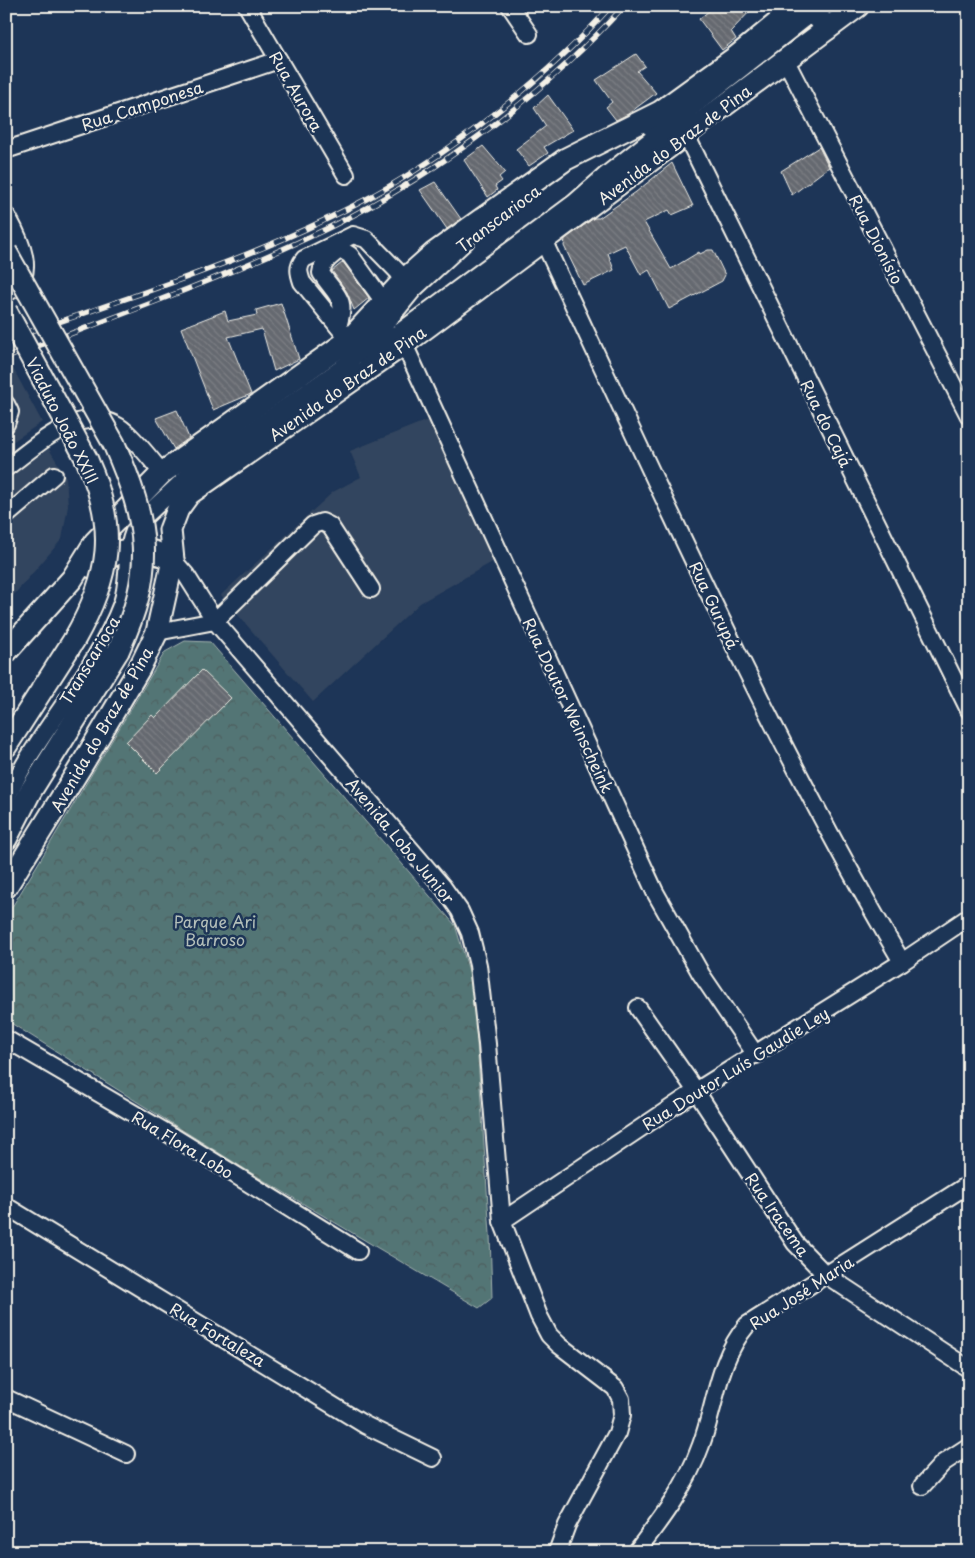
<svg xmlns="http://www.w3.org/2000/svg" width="975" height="1558" font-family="'Playpen Sans',sans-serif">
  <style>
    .built { fill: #33455e }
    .forest { fill: url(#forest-crowns); stroke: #a4b3ae }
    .building { fill: url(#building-back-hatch); stroke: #f4f1e8 }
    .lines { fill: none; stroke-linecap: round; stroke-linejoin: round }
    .minor-casing { stroke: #f4f1e8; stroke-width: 20 }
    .major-casing { stroke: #f4f1e8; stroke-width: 25 }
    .minor { stroke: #1d3557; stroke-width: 16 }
    .major { stroke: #1d3557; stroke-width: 21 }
    .rail-casing { stroke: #f4f1e8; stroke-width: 5.5 }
    .rail { stroke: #1d3557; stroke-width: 4; stroke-dasharray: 11; stroke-linecap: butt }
    .major-bridge-casing { stroke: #f4f1e8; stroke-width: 25; stroke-linecap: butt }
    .major-bridge { stroke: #1d3557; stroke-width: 21 }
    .labels { text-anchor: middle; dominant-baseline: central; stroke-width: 5; stroke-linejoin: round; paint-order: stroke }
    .street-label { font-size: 16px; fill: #f4f1e8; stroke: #1d3557 }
    .park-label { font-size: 16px; fill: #b4bfba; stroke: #1d3557 }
  </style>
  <defs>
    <pattern id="forest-crowns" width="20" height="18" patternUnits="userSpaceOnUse" patternTransform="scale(1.25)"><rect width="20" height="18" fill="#537575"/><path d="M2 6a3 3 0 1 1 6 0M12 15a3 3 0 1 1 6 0" fill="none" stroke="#4e5e5e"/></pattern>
    <pattern id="building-back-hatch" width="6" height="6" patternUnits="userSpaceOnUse" patternTransform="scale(1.25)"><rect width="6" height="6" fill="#656970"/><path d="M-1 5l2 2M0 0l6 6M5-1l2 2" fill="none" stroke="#7c7f84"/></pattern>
  </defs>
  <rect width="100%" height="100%" fill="#1d3557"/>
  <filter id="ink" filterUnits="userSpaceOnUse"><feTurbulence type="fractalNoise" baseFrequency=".02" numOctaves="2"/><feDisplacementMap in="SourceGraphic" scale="10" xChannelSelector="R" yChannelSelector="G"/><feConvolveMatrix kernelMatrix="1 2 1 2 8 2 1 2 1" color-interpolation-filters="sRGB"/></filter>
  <g filter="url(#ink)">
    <g class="built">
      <path d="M9 361 42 422 6 446V362Z"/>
      <path d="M430 419 494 561 420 603 313 702 221 595 333 492 361 477 350 451Z"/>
      <path d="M49 449 66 477 68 506 62 539 6 604V479Z"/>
    </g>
    <path class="forest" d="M185 641 210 642 455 925 473 984 490 1234 492 1298 479 1308 248 1171 6 1020V917L165 652Z"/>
    <g class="building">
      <path d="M715 6H755L731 31 736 39 722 50 699 19Z"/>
      <path d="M636 54 645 66 637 71 656 93 628 114 616 120 606 107 612 102 596 80Z"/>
      <path d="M548 95 573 130 544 147 548 153 529 166 516 149 546 126 534 108Z"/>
      <path d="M483 146 505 172 499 177 502 181 495 186 497 190 488 197 464 160Z"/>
      <path d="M819 147 829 167 792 195 781 171Z"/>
      <path d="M672 163 693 206 672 215 669 210 644 222 671 269 699 252 700 254 708 250H713L725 275 722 281 669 309 649 270 641 275 625 245 608 253 614 270 583 285 564 246 565 239 594 218H599L636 192Z"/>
      <path d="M435 182 461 219 447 229 420 190Z"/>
      <path d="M343 262 369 298 354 310 347 292 332 271Z"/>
      <path d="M281 303 299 359 274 371 262 329 228 337 251 394 213 410 181 328 225 311 228 321 257 315 256 310Z"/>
      <path d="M177 410 189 438 174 449 156 418Z"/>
      <path d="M202 670 231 698 157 773 126 742 152 715 155 718Z"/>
    </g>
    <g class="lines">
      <g class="minor-casing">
        <g id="minor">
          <path d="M247 6 346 175"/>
          <path d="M510 6 529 34"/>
          <path d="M786 61 969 416"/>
          <path d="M650 127 688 111"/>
          <path d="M686 135 969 710"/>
          <path d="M6 150 279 60"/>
          <path d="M543 240C658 484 766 730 902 962"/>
          <path d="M338 326C348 298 335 295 321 273 322 263 333 253 342 250L350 255 384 302"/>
          <path d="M349 340 302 282C299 273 297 267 304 259L353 235 366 239 405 279"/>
          <path d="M404 344 655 892 701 974 756 1055"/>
          <path d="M364 355 385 343 574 203 606 175 821 6"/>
          <path d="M6 404 10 412 6 424"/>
          <path d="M6 468C38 445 85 397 126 432 139 444 151 459 162 473"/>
          <path d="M6 516 54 475"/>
          <path d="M173 560 186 575 215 621 443 887 460 911 470 933 478 965 487 1044 502 1221 539 1316 549 1335 559 1345 615 1388 621 1399 622 1415 617 1433 567 1525 557 1552"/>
          <path d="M215 621 313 525 322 522 330 526 371 589"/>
          <path d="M157 632 215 621"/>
          <path d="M6 800C37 730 95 675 122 603 131 577 123 545 139 522L189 475 340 369 369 344 413 290 466 241"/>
          <path d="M638 1008 696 1091 795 1243 826 1275 969 1369"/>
          <path d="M6 1039 174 1137 358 1251"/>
          <path d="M6 1206 365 1425 433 1458"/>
          <path d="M502 1221 696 1091 902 962 969 917"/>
          <path d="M6 1398 126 1454"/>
          <path d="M922 1486 943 1463 969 1446"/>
          <path d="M636 1552C662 1518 687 1485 701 1445 716 1404 718 1359 747 1325L969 1184"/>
        </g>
      </g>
      <g class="major-casing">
        <g id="major">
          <path d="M810 6 827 29"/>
          <path d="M6 219C17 239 37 278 6 290"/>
          <path d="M92 567C124 547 137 542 173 560"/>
          <path d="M6 652 72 579 95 542 162 473 349 340 405 279 433 254 566 159 660 112 736 57 798 6"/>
          <path d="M6 746 74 640"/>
          <path d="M6 839 30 792 118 651"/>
          <path d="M6 887 83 763 139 669 157 632 173 560 170 530 178 509 189 494 404 344 858 6"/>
        </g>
      </g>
      <use href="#minor" class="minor"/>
      <use href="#major" class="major"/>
      <g class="rail-casing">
        <g id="rail">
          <path d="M6 339C47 327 87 312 128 298 206 271 282 243 355 205 442 161 546 79 611 6"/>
          <path d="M6 358C106 320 208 284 305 239 421 186 538 101 624 6"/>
        </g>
      </g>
      <use href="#rail" class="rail"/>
      <g class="major-bridge-casing">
        <g id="major-bridge">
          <path d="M6 252 114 444C149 524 156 569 118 651"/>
          <path d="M6 311 87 460C118 529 111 575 74 640"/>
        </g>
      </g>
      <use href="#major-bridge" class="major-bridge"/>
    </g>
  </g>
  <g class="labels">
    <g class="street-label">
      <text transform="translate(297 91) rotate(60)">Rua Aurora</text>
      <text transform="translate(142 105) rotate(-18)">Rua Camponesa</text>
      <text transform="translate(674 144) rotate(-37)">Avenida do Braz de Pina</text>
      <text transform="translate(498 218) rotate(-37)">Transcarioca</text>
      <text transform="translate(877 239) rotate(63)">Rua Dionísio</text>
      <text transform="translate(347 383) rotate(-35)">Avenida do Braz de Pina</text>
      <text transform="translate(63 420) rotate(63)">Viaduto João XXIII</text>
      <text transform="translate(827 423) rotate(64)">Rua do Cajá</text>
      <text transform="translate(715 605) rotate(65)">Rua Gurupá</text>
      <text transform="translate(89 660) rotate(-59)">Transcarioca</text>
      <text transform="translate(569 705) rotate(65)">Rua Doutor Weinscheink</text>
      <text transform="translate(101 729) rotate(-60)">Avenida do Braz de Pina</text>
      <text transform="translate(401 840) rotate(50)">Avenida Lobo Junior</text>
      <text transform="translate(735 1068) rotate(-32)">Rua Doutor Luís Gaudie Ley</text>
      <text transform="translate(183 1144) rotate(31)">Rua Flora Lobo</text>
      <text transform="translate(778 1214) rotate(55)">Rua Iracema</text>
      <text transform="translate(801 1292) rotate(-33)">Rua José Maria</text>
      <text transform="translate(218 1334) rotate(31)">Rua Fortaleza</text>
    </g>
    <g class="park-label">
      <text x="215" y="921">Parque Ari<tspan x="215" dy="18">Barroso</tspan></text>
    </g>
  </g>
  <rect width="975" height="1558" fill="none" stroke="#1d3557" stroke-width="25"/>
  <rect x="12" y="12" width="950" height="1533" fill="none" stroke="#f4f1e8" stroke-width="2" filter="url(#ink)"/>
</svg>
